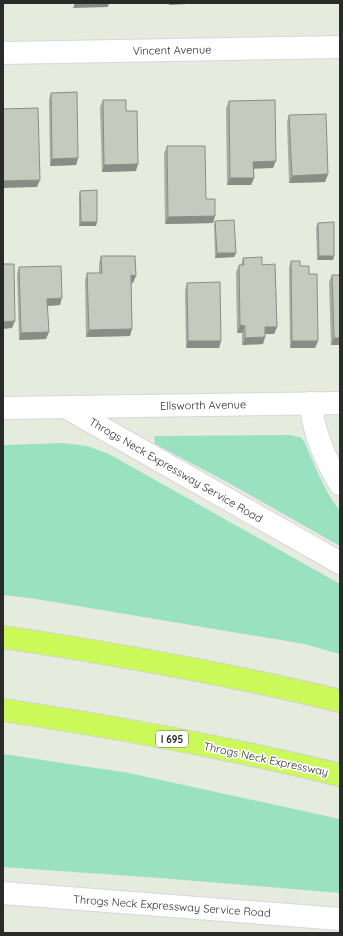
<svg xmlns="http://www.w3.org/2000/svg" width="343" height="936" font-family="Quicksand,sans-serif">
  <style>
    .green { fill: #9ae1bf }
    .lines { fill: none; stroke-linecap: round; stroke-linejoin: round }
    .minor-casing { stroke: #ddd2e3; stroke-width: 24 }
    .highway-casing { stroke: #d0d0d0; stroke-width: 24 }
    .minor { stroke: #fff; stroke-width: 22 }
    .highway { stroke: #cbf95a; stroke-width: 22 }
    .wall { fill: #a9aea4 }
    .shaded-wall { fill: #8a8d86 }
    .building { fill: #c5cabf; stroke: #8a8d86 }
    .labels { text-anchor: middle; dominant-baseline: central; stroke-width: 3.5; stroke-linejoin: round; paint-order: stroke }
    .shield { fill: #fff; stroke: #6a6a6a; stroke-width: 1 }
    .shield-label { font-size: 10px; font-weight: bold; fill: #2a2a2a }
    .street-label { font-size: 11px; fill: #2a2a2a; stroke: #fff }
  </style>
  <rect width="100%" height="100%" fill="#e5ecdd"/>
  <g class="green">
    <path d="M290 435 300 437 304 441 320 478 329 495 340 511V546L227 482 155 444 154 436Z"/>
    <path d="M63 443 87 446 109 454 340 584V654L304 644 30 598 3 595V445Z"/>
    <path d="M3 754 129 773 340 819V893L160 878 3 867Z"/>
  </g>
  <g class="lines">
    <g class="minor-casing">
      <g id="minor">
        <path d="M3 53 340 47"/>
        <path d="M311 403C313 433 325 459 340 484"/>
        <path d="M3 408 340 403"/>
        <path d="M67 408 340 563"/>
        <path d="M3 893 340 919"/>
      </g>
    </g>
    <g class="highway-casing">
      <g id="highway">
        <path d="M3 637C116 654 229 674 340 701"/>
        <path d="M3 710C116 727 229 748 340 775"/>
      </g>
    </g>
    <use href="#minor" class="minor"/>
    <use href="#highway" class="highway"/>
  </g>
  <g class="wall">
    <path d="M51 93 78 158 76 165 50 166 49 100Z"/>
    <path d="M103 100 126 111 136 171 102 172 100 107Z"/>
    <path d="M229 101 273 168H254V178L251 185H227L226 108Z"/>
    <path d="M289 115 328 174 325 182 289 183 287 122Z"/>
    <path d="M167 146 206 199 215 216 213 223 165 224 164 153Z"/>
    <path d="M80 191 96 226H79V195Z"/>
    <path d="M215 221 236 253 234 257 215 258 214 225Z"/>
    <path d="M318 223 334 256 333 260H317L316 227Z"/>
    <path d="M101 256 133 283H131L130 336 86 337 85 280 87 273H99V263Z"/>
    <path d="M243 258 262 265 277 327 274 334H265V337L263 344 242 345V333H237L236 272 239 265H241Z"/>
    <path d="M291 261 300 266 309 274 318 341 315 348H290L289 268Z"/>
    <path d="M19 267 60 305 48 306 46 339 19 340 17 274Z"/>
    <path d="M332 275H340V345H331L329 282Z"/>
    <path d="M187 283 221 341 219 348H186L185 290Z"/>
  </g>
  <g class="shaded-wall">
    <path d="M13 3H45V4H12Z"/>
    <path d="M75 3H109L108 7 73 8Z"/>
    <path d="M170 3H205L169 5Z"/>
    <path d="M78 158 76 165 50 166 52 159Z"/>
    <path d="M276 161 273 168 251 169 253 162Z"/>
    <path d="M138 164 136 171 102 172 104 165Z"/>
    <path d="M328 174 325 182 289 183 292 176Z"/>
    <path d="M230 178H254L251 185H227Z"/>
    <path d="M40 180 37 187 3 188V181Z"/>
    <path d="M215 216 213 223 165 224 168 217Z"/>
    <path d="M81 222H97L96 226H79Z"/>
    <path d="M217 253H236L234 257 215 258Z"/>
    <path d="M319 256H334L333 260H317Z"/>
    <path d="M131 275 136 276 133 283H128Z"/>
    <path d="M62 298 60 305 45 306 47 299Z"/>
    <path d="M15 321 12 328 3 329V322Z"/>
    <path d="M240 325 245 326 242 333H237Z"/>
    <path d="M265 327H277L274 334H262Z"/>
    <path d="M132 329 130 336 86 337 89 330Z"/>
    <path d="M49 332 46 339 19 340 21 333Z"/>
    <path d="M265 337 263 344 242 345 245 338Z"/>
    <path d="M334 338H340V345H331Z"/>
    <path d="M188 341H221L219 348H186Z"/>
    <path d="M292 341H318L315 348H290Z"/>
  </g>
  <g class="building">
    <path d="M77 92 78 158 52 159 51 93Z"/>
    <path d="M103 100H126V111H137L138 164 104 165Z"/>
    <path d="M275 100 276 161 253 162 254 178H230L229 101Z"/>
    <path d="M38 108 40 180 3 181V109Z"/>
    <path d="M326 114 328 174 292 176 289 115Z"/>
    <path d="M167 146H205L206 199H215V216L168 217Z"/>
    <path d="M97 190V222H81L80 191Z"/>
    <path d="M234 220 236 253H217L215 221Z"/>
    <path d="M334 222V256H319L318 223Z"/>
    <path d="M101 256H135L136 276 131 275 132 329 89 330 87 273H102Z"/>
    <path d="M262 257V265L275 264 277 327H265V337L245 338V326L240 325 239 265H244L243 258Z"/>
    <path d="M291 261H300V266H309V274H317L318 341H292Z"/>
    <path d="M3 264H14L15 321 3 322Z"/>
    <path d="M61 266 62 298 47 299 49 332 21 333 19 267Z"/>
    <path d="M332 275H340V338H334Z"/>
    <path d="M220 282 221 341H188L187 283Z"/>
  </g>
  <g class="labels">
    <rect class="shield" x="156" y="731" width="32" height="16" rx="3"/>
    <g class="shield-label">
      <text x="172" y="739">I 695</text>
    </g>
    <g class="street-label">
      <text transform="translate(172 50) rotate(-1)">Vincent Avenue</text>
      <text transform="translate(203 405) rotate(-1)">Ellsworth Avenue</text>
      <text transform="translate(176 470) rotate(30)">Throgs Neck Expressway Service Road</text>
      <text transform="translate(266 759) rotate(12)">Throgs Neck Expressway</text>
      <text transform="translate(172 906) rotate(4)">Throgs Neck Expressway Service Road</text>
    </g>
  </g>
  <rect width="343" height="936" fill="none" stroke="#2a2a2a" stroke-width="8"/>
</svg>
